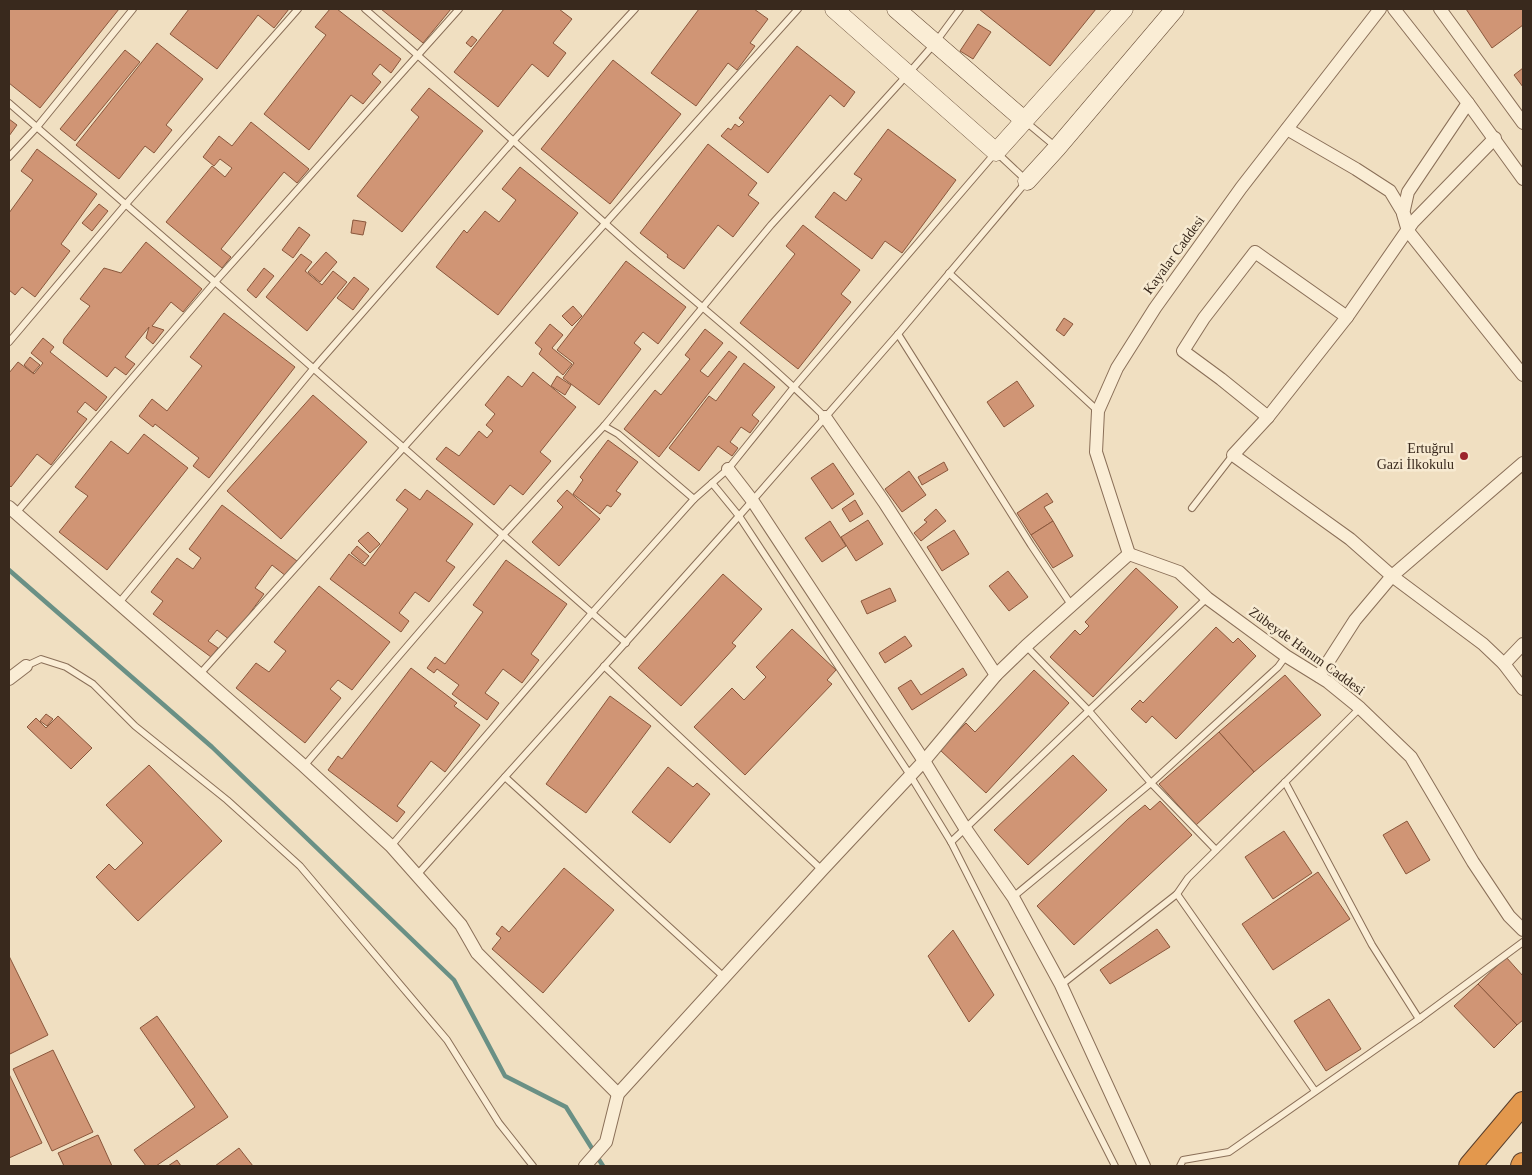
<svg xmlns="http://www.w3.org/2000/svg" width="1532" height="1175" font-family="'Times New Roman',serif">
  <style>
    .lines { fill: none; stroke-linecap: round; stroke-linejoin: round }
    .stream { stroke: #6a9085; stroke-width: 4.5 }
    .building { fill: #d09575; stroke: #8a573c }
    .lane-casing { stroke: #8a6f58; stroke-width: 8 }
    .street-casing { stroke: #8a6f58; stroke-width: 14 }
    .secondary-casing { stroke: #6c513b; stroke-width: 19 }
    .highway-casing { stroke: #583e2c; stroke-width: 24 }
    .lane { stroke: #faedd5; stroke-width: 6 }
    .street { stroke: #faedd5; stroke-width: 12 }
    .secondary { stroke: #faedd5; stroke-width: 18 }
    .highway { stroke: #e3984d; stroke-width: 22 }
    .poi-dot { fill: #9c252d; stroke: #f7ead1; stroke-width: 2 }
    .labels { text-anchor: middle; dominant-baseline: central; stroke-width: 5; stroke-linejoin: round; paint-order: stroke }
    .street-label { font-size: 14px; fill: #39291d; stroke: #f7ead1 }
    .poi-label { font-size: 14px; fill: #39291d; stroke: #f7ead1; text-anchor: end }
  </style>
  <rect width="100%" height="100%" fill="#f0dfc1"/>
  <g class="lines">
    <path class="stream" d="M9 570 212 747 454 980 505 1076 566 1107 603 1166"/>
  </g>
  <g class="building">
    <path d="M9 9H119L40 108 9 83Z"/>
    <path d="M189 9H289L274 28 258 15 217 69 170 34Z"/>
    <path d="M330 9H337L401 59 391 73 380 64 372 74 381 82 363 104 351 95 309 150 264 114 326 35 315 27Z"/>
    <path d="M381 9H451L423 43Z"/>
    <path d="M504 9H559L572 19 553 43 566 53 548 77 532 64 498 107 454 72Z"/>
    <path d="M699 9H754L768 19 750 43 755 46 737 70 728 63 696 106 651 73Z"/>
    <path d="M979 9H1096L1050 66Z"/>
    <path d="M1466 9H1523V25L1492 48Z"/>
    <path d="M978 24 991 32 973 59 960 51Z"/>
    <path d="M472 36 477 40 471 47 466 43Z"/>
    <path d="M157 43 203 79 166 125 172 130 154 153 145 146 119 179 76 145Z"/>
    <path d="M797 46 855 92 844 107 830 95 768 173 721 136 728 128 731 130 735 124 739 127 744 122 739 118Z"/>
    <path d="M125 50 140 62 75 141 60 129Z"/>
    <path d="M613 60 681 114 610 204 541 149Z"/>
    <path d="M1523 68V87L1514 75Z"/>
    <path d="M429 88 483 131 402 232 357 196 419 117 411 110Z"/>
    <path d="M9 119 17 125 9 136Z"/>
    <path d="M251 122 309 169 297 183 284 172 221 249 231 257 222 268 166 222 212 166 225 177 232 168 220 159 214 166 203 157 219 136 232 146Z"/>
    <path d="M888 129 956 180 902 253 885 241 872 259 815 217 834 192 846 201 862 179 854 174Z"/>
    <path d="M708 144 757 183 748 195 759 203 733 237 718 225 684 269 667 257 668 255 640 233Z"/>
    <path d="M37 149 97 194 61 244 70 251 35 297 22 287 15 295 9 290V213L33 180 21 171Z"/>
    <path d="M520 167 578 213 498 315 436 267 464 230 467 233 485 211 499 222 516 200 502 189Z"/>
    <path d="M99 204 108 211 92 231 82 223Z"/>
    <path d="M353 220 366 222 363 235 351 233Z"/>
    <path d="M803 225 860 270 841 294 851 302 798 369 740 323 795 254 786 246Z"/>
    <path d="M299 227 310 235 293 258 282 250Z"/>
    <path d="M146 242 202 289 183 312 171 302 152 326 164 330 153 344 146 338 149 327 125 357 135 364 126 375 115 367 107 377 63 343 64 339 90 306 80 299 104 268 121 273Z"/>
    <path d="M326 252 337 262 320 282 308 272Z"/>
    <path d="M301 254 312 262 305 271 322 285 333 271 347 282 307 331 266 297Z"/>
    <path d="M626 261 686 307 658 344 643 332 634 343 641 349 599 405 563 378 574 363 557 350Z"/>
    <path d="M264 268 274 276 256 298 247 290Z"/>
    <path d="M354 277 369 289 353 310 337 298Z"/>
    <path d="M573 306 582 316 572 326 562 316Z"/>
    <path d="M224 313 295 367 209 478 193 466 199 458 155 424 153 427 139 416 152 399 167 411 202 366 190 357Z"/>
    <path d="M1064 318 1073 324 1064 336 1056 330Z"/>
    <path d="M550 324 563 335 552 348 572 364 563 375 539 354 542 349 535 343Z"/>
    <path d="M705 329 723 343 700 371 708 377 729 351 737 357 659 457 624 429 655 390 661 395 690 359 685 355Z"/>
    <path d="M43 338 54 347 50 352 107 397 96 411 85 402 77 412 87 419 51 465 37 454 11 487 9 485V373L18 362 34 374 43 363 31 353Z"/>
    <path d="M30 357 40 365 33 373 24 365Z"/>
    <path d="M744 363 775 387 752 415 759 421 750 433 741 427 730 442 738 448 732 456 718 446 699 471 669 448 709 396 716 401Z"/>
    <path d="M533 372 576 407 540 452 551 461 523 495 510 485 494 505 436 459 446 447 459 456 479 431 487 438 493 431 486 425 495 414 485 405 508 376 522 387Z"/>
    <path d="M557 376 571 385 565 395 551 386Z"/>
    <path d="M1017 381 1034 406 1004 427 987 402Z"/>
    <path d="M313 395 367 442 281 539 227 491Z"/>
    <path d="M144 434 188 468 107 570 59 532 88 496 75 487 111 441 128 454Z"/>
    <path d="M608 440 638 462 616 491 621 494 611 507 607 505 600 514 573 494 583 480 580 477Z"/>
    <path d="M944 462 948 470 922 485 918 477Z"/>
    <path d="M833 463 854 494 832 509 811 478Z"/>
    <path d="M909 471 926 495 902 512 885 489Z"/>
    <path d="M405 489 420 500 427 490 473 524 446 561 455 567 429 602 415 592 399 613 409 621 401 632 330 579 349 554 365 566 408 509 396 500Z"/>
    <path d="M567 490 600 519 559 566 532 542 563 507 557 501Z"/>
    <path d="M1047 493 1053 502 1044 507 1053 521 1031 535 1017 513Z"/>
    <path d="M855 500 863 514 850 522 842 509Z"/>
    <path d="M222 505 297 561 286 576 272 565 255 588 264 594 230 640 217 630 208 641 218 648 211 657 153 614 163 601 151 592 177 558 193 569 201 558 189 549Z"/>
    <path d="M936 509 946 521 921 541 914 533 927 522 924 520Z"/>
    <path d="M868 520 883 544 856 561 841 537Z"/>
    <path d="M830 521 846 546 822 562 805 538Z"/>
    <path d="M1053 521 1073 556 1053 568 1031 535Z"/>
    <path d="M954 530 969 554 942 571 927 547Z"/>
    <path d="M368 532 380 544 370 553 358 541Z"/>
    <path d="M357 546 369 556 363 563 351 553Z"/>
    <path d="M506 560 567 604 531 654 539 660 522 683 503 669 485 693 499 703 487 720 452 694 459 685 437 669 434 673 427 668 435 657 445 664 483 612 473 605Z"/>
    <path d="M1136 568 1178 607 1093 697 1050 657 1075 630 1080 635 1089 626 1085 622Z"/>
    <path d="M1008 571 1028 597 1009 611 989 586Z"/>
    <path d="M723 574 762 609 732 643 736 646 681 706 638 668Z"/>
    <path d="M319 586 390 642 352 690 338 680 330 689 341 698 305 743 236 688 256 663 269 672 286 651 274 642Z"/>
    <path d="M890 588 896 601 867 614 861 601Z"/>
    <path d="M1216 627 1233 643 1238 638 1256 656 1176 739 1152 716 1146 723 1131 709 1140 700 1143 703Z"/>
    <path d="M792 629 836 670 827 680 832 684 745 775 694 727 732 688 744 700 766 677 756 667Z"/>
    <path d="M905 636 912 646 885 663 879 653Z"/>
    <path d="M411 668 457 703 454 706 480 725 445 772 431 761 397 806 405 812 397 822 328 770 338 756 342 759Z"/>
    <path d="M963 668 967 675 912 710 898 688 911 680 921 695Z"/>
    <path d="M1034 670 1069 703 986 793 940 750 966 723 975 732Z"/>
    <path d="M1285 675 1321 715 1254 772 1219 732Z"/>
    <path d="M610 696 651 726 586 813 546 784Z"/>
    <path d="M46 714 53 719 47 726 40 721Z"/>
    <path d="M58 716 92 748 71 769 27 727 36 718 46 728Z"/>
    <path d="M1219 732 1254 772 1196 825 1159 784Z"/>
    <path d="M1073 755 1107 790 1028 865 994 830Z"/>
    <path d="M149 765 222 841 138 921 96 877 109 864 115 870 143 843 106 805Z"/>
    <path d="M668 767 693 787 697 783 710 794 670 843 632 812Z"/>
    <path d="M1160 801 1192 835 1074 945 1037 906 1128 819 1145 805 1150 810Z"/>
    <path d="M1407 821 1430 860 1406 874 1383 835Z"/>
    <path d="M1284 831 1312 873 1273 899 1245 857Z"/>
    <path d="M564 868 614 910 543 993 492 949 501 938 496 934 502 926 509 932Z"/>
    <path d="M1318 872 1350 919 1273 970 1242 924Z"/>
    <path d="M1157 929 1170 947 1110 984 1100 970Z"/>
    <path d="M953 930 994 995 969 1022 928 956Z"/>
    <path d="M9 956 48 1035 10 1054 9 1052Z"/>
    <path d="M1506 957 1523 976V1020L1517 1025 1478 984Z"/>
    <path d="M1478 984 1517 1025 1494 1048 1454 1006Z"/>
    <path d="M1329 999 1361 1049 1326 1071 1294 1021Z"/>
    <path d="M157 1016 228 1117 156 1166H146L134 1150 195 1107 140 1028Z"/>
    <path d="M53 1050 93 1132 52 1151 13 1069Z"/>
    <path d="M9 1074 42 1143 9 1158Z"/>
    <path d="M98 1135 112 1166H64L58 1153Z"/>
    <path d="M239 1148 253 1166H215Z"/>
    <path d="M177 1160 181 1166H168Z"/>
  </g>
  <g class="lines">
    <g class="lane-casing">
      <g id="lane">
        <path d="M365 9C456 88 545 170 635 250 699 305 765 358 825 417"/>
        <path d="M9 103 215 282 626 643"/>
        <path d="M1026 122 1056 147"/>
        <path d="M9 157 37 127 133 9"/>
        <path d="M949 273 1098 411"/>
        <path d="M898 334 1031 545 1072 606"/>
        <path d="M9 342 126 204 298 9"/>
        <path d="M604 426 618 434 694 499"/>
        <path d="M712 483 739 516 910 775 951 842 1115 1166"/>
        <path d="M1192 508 1233 455"/>
        <path d="M16 513 215 282 459 9"/>
        <path d="M118 604 313 369 514 140 635 9"/>
        <path d="M1026 646 1089 711 1151 783 1216 850"/>
        <path d="M26 666 41 659 66 667 93 684 135 726 227 800 300 866 447 1040 499 1123 533 1166"/>
        <path d="M604 666 822 870"/>
        <path d="M199 675 798 9"/>
        <path d="M304 766 503 535 604 426 771 225 908 74 935 43 960 9"/>
        <path d="M505 777 724 977"/>
        <path d="M1285 782 1372 945 1419 1019"/>
        <path d="M951 842 1207 598"/>
        <path d="M391 846 591 614 694 499 728 469 794 387 996 152 1027 181 898 334 739 516 417 875"/>
        <path d="M1177 894 1315 1091"/>
        <path d="M1013 897 1151 783 1278 667 1286 656"/>
        <path d="M1061 985 1177 894 1188 878 1360 708"/>
        <path d="M1180 1166 1183 1160 1229 1152 1419 1019 1523 942"/>
      </g>
    </g>
    <g class="street-casing">
      <g id="street">
        <path d="M1394 9 1468 103 1523 179"/>
        <path d="M1440 9 1523 123"/>
        <path d="M1468 103 1408 192 1403 214 1408 231 1523 375"/>
        <path d="M1287 129 1356 169 1390 191 1405 216"/>
        <path d="M1495 138 1413 222 1347 317 1268 417 1233 455 1350 539 1392 576 1483 644 1504 664 1523 689"/>
        <path d="M825 417 884 502 996 675"/>
        <path d="M1268 417 1221 379 1183 351 1204 318 1255 252 1347 317"/>
        <path d="M728 469 752 500 924 761 965 828 1013 897 1061 985 1144 1166"/>
        <path d="M9 507 304 766 391 846 461 925 477 953 618 1094"/>
        <path d="M1129 554 1096 452 1098 411 1117 368 1155 308 1241 188 1380 9"/>
        <path d="M1129 554 1179 572 1207 598 1286 656 1328 682 1360 708 1411 757 1473 862 1509 916 1523 930"/>
        <path d="M1504 664 1523 644"/>
        <path d="M1319 676 1355 620 1392 576 1523 463"/>
        <path d="M9 679 26 666"/>
        <path d="M585 1166 606 1142 618 1094 822 870 924 761 996 675 1026 646 1129 554"/>
      </g>
    </g>
    <g class="secondary-casing">
      <g id="secondary">
        <path d="M834 9 996 152 1124 9"/>
        <path d="M896 9 1024 120"/>
        <path d="M1027 181 1057 148 1175 9"/>
      </g>
    </g>
    <g class="highway-casing">
      <g id="highway">
        <path d="M1470 1166 1523 1103"/>
        <path d="M1522 1166 1523 1164"/>
      </g>
    </g>
    <use href="#lane" class="lane"/>
    <use href="#street" class="street"/>
    <use href="#secondary" class="secondary"/>
    <use href="#highway" class="highway"/>
  </g>
  <circle class="poi-dot" cx="1464" cy="456" r="5"/>
  <g class="labels">
    <g class="street-label">
      <text transform="translate(1174 255) rotate(-54)">Kayalar Caddesi</text>
      <text transform="translate(1307 651) rotate(36)">Zübeyde Hanım Caddesi</text>
    </g>
    <g class="poi-label">
      <text x="1454" y="448">Ertuğrul<tspan x="1454" dy="16">Gazi İlkokulu</tspan></text>
    </g>
  </g>
  <rect width="1532" height="1175" fill="none" stroke="#39291d" stroke-width="20"/>
</svg>
